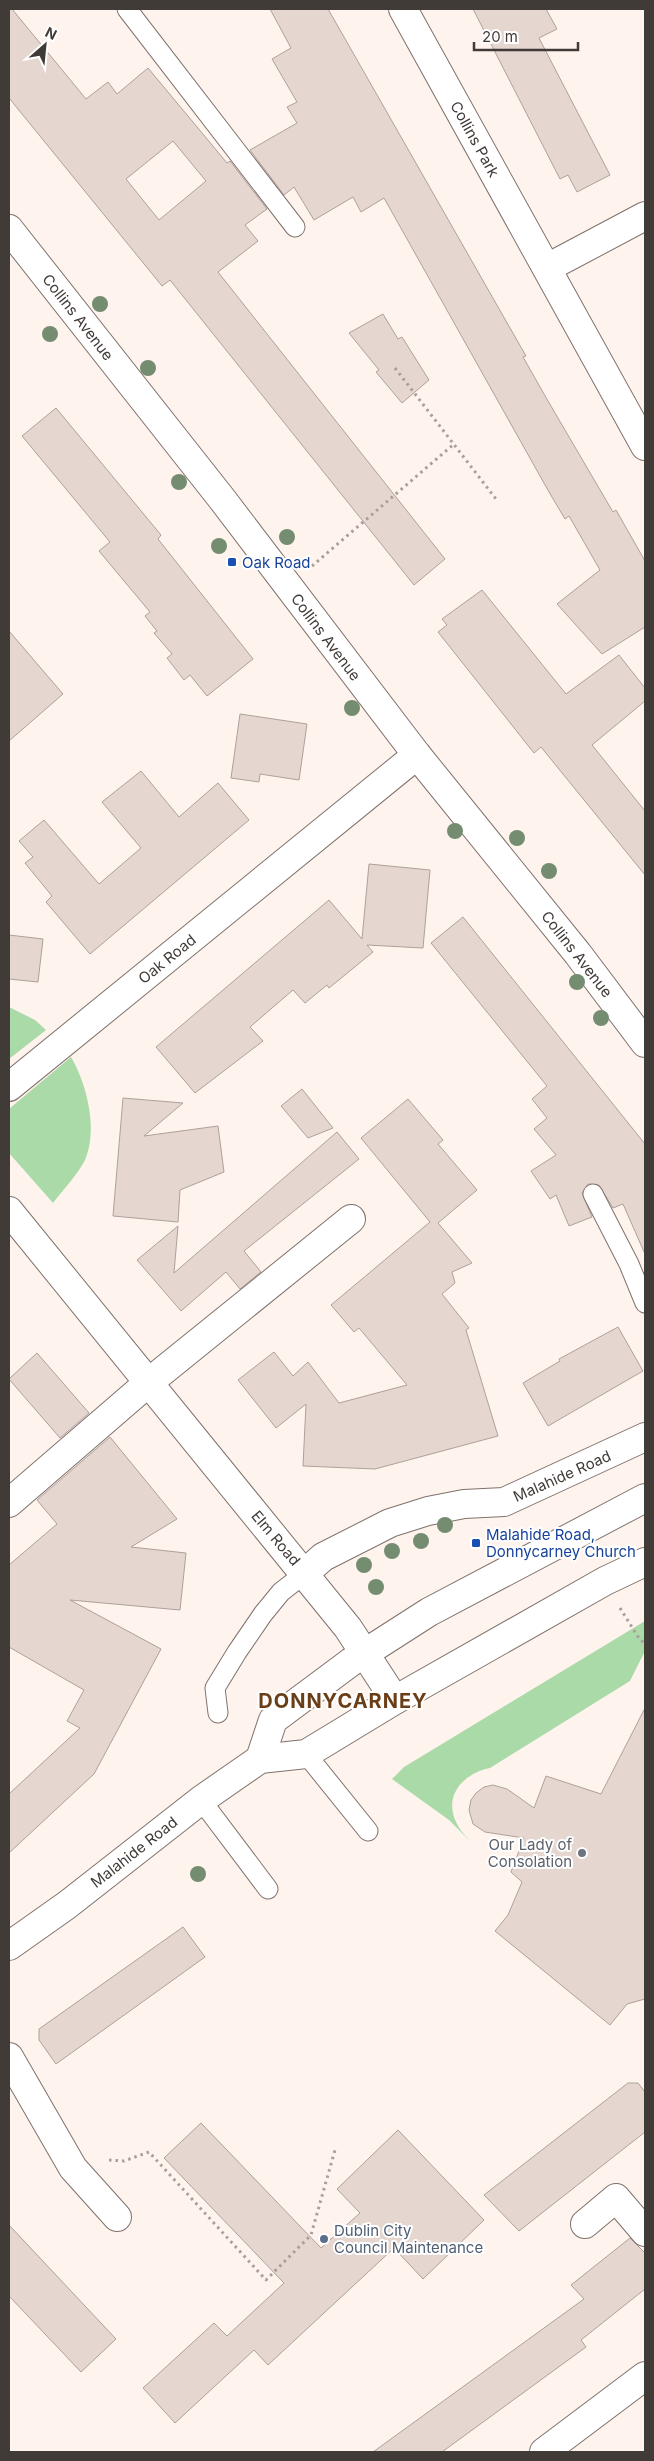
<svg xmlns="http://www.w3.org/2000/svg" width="654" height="2461" font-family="Inter,sans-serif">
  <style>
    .green { fill: #aadaa8 }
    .building { fill: #e5d6d0; stroke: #aea09a; fill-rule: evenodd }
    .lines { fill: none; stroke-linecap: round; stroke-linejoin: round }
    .service-casing { stroke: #7f726c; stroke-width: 21 }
    .minor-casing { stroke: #7f726c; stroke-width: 30 }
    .secondary-casing { stroke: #7f726c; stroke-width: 30 }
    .path { stroke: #a89f9b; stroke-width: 3; stroke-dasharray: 2.5 4; stroke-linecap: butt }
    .service { stroke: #fff; stroke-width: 19 }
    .minor { stroke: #fff; stroke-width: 28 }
    .secondary { stroke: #fff; stroke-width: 28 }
    .tree { fill: #748d70 }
    .transit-dot { fill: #1a4fb4; stroke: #fff; stroke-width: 2 }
    .worship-dot { fill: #6b7280; stroke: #fff; stroke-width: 2 }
    .service-dot { fill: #5c6f8a; stroke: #fff; stroke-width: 2 }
    .labels { text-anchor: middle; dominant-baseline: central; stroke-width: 4; stroke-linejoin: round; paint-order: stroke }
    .street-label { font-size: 15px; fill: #413b38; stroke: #fff }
    .transit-label { font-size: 15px; fill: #164399; stroke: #fff; text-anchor: start }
    .worship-label { font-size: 15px; fill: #5b616d; stroke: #fff; text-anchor: end }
    .service-label { font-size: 15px; fill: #4e5e75; stroke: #fff; text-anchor: start }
    .district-label { font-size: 20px; font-weight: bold; letter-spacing: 1px; fill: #6a3f18; stroke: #fff }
  </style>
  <rect width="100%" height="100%" fill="#fff3ee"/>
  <g class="green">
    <path d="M9 1007 35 1020 46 1030 9 1059Z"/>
    <path d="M71 1057C87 1084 99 1132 84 1162 76 1176 63 1190 53 1203L9 1153V1109Z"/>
    <path d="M645 1621V1651L630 1681 490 1768C465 1773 443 1794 456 1822 459 1829 465 1835 470 1841L449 1820 392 1779 404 1767Z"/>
  </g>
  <g class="building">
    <path d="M9 9H12L86 99 108 82 117 94 148 68 227 163 230 161 267 209 245 225 258 241 218 272 445 559 414 585 170 280 162 286 9 98ZM173 141 206 181 159 220 126 179Z"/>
    <path d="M270 9H328L526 356 523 357 548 401 613 512 616 510 645 561V627L602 654 557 604 600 570 569 516 565 519 549 492 384 198 361 212 353 197 314 220 294 187 284 195 250 150 297 123 287 107 297 102 272 59 291 48Z"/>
    <path d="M473 9H546L557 29 539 38 610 175 577 192 568 175 560 179Z"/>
    <path d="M383 314 398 339 402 337 429 380 402 403 376 372 379 370 349 333Z"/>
    <path d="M56 408 161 535 158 539 253 659 207 696 190 675 184 680 167 658 172 654 154 633 157 631 145 616 150 612 99 551 110 542 22 436Z"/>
    <path d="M482 590 566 694 619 655 645 688V701L592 745 645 811V875L541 747 534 753 438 632 447 625 442 619Z"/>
    <path d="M9 631 63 694 9 741Z"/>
    <path d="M240 714 307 724 299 780 260 774 259 782 231 778Z"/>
    <path d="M141 771 179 817 218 783 249 820 90 954 46 902 52 896 25 863 33 857 19 841 44 820 99 884 141 848 102 802Z"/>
    <path d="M369 864 430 870 423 948 367 945 373 952 329 988 327 985 305 1003 293 990 250 1027 263 1041 195 1093 156 1047 329 900 362 939Z"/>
    <path d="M463 917 645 1144V1254L623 1204 613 1208 599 1185 588 1184 582 1193 592 1217 569 1226 556 1195 550 1199 531 1171 556 1155 534 1129 547 1118 532 1099 547 1086 431 943Z"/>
    <path d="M9 935 43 939 38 982 9 979Z"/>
    <path d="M302 1089 333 1128 308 1138 281 1106Z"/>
    <path d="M123 1098 183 1103 144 1136 218 1126 224 1172 180 1190 178 1222 113 1216Z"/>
    <path d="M408 1099 443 1140 438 1144 477 1190 438 1223 472 1263 452 1272 455 1283 442 1294 469 1328 466 1330 498 1436 375 1469 303 1466 306 1404 276 1428 238 1380 274 1352 293 1376 308 1362 339 1403 407 1385 359 1328 354 1332 331 1305 430 1222 361 1138Z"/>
    <path d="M337 1132 359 1159 244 1251 261 1272 240 1289 226 1272 181 1311 137 1260 178 1226 174 1273Z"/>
    <path d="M618 1327 643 1371 548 1426 523 1383 560 1361 559 1359Z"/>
    <path d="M37 1353 89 1413 60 1438 9 1379Z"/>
    <path d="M110 1437 177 1519 131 1547 186 1553 180 1610 70 1600 161 1649 94 1774 9 1853V1794L80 1728 67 1721 84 1690 9 1647V1565L57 1524 37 1500Z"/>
    <path d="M645 1708V1999L627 2004 610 2025 495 1931 508 1915 522 1882 511 1872 524 1838 485 1832 473 1824 469 1810 471 1800 476 1793 484 1787 493 1785 507 1789 534 1808 546 1776 601 1794Z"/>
    <path d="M183 1927 205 1957 56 2064 39 2040V2029Z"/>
    <path d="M628 2083H638L645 2092V2132L519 2231 484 2195Z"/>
    <path d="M201 2123 321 2248 360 2213 337 2189 398 2130 484 2220 423 2279 394 2248 268 2365 254 2350 175 2423 143 2388 214 2323 227 2336 284 2283 164 2158Z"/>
    <path d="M9 2225 116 2339 81 2372 9 2296Z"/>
    <path d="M630 2238 645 2253V2289L581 2340 586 2347 442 2452H373L584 2299 571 2285Z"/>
  </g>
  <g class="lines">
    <g class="service-casing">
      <g id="service">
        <path d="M127 9 295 227"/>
        <path d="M593 1194 629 1264 645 1303"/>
        <path d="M218 1713 215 1688 237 1652 263 1614 281 1592 304 1574"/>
        <path d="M306 1754 368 1831"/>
        <path d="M201 1800 268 1889"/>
      </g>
    </g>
    <g class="minor-casing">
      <g id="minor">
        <path d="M403 9 645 446"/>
        <path d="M547 268 645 216"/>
        <path d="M9 1087 417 755"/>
        <path d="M9 1211 348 1628 395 1700"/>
        <path d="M9 1503 148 1383 351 1219"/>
        <path d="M304 1574 323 1557 390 1523 428 1511 464 1504 504 1502 645 1437"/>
        <path d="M9 2057 73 2168 117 2217"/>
        <path d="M585 2224 616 2198 645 2232"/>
        <path d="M544 2452 645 2376"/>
      </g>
    </g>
    <g class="secondary-casing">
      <g id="secondary">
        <path d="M9 229 222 499 417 755 578 954 645 1043"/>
        <path d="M260 1759 273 1720 351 1662 429 1612 645 1498"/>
        <path d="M9 1946 67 1905 201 1800 260 1759 306 1754 395 1700 605 1581 645 1562"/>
      </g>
    </g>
    <g class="path">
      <path d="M395 368 496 499"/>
      <path d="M312 566 454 444"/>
      <path d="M620 1608 640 1640 645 1643"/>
      <path d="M109 2160 124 2161 149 2152 266 2280 311 2235 335 2150"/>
    </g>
    <use href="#service" class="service"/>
    <use href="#minor" class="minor"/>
    <use href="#secondary" class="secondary"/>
  </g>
  <g class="tree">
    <circle cx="100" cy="304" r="8"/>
    <circle cx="50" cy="334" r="8"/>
    <circle cx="148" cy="368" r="8"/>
    <circle cx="179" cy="482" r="8"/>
    <circle cx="287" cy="537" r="8"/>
    <circle cx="219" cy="546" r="8"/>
    <circle cx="352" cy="708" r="8"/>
    <circle cx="455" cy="831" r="8"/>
    <circle cx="517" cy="838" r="8"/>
    <circle cx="549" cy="871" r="8"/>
    <circle cx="577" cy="982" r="8"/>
    <circle cx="601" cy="1018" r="8"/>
    <circle cx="445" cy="1525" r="8"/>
    <circle cx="421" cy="1541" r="8"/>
    <circle cx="392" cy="1551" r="8"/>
    <circle cx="364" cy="1565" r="8"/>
    <circle cx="376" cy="1587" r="8"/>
    <circle cx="198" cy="1874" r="8"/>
  </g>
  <g class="transit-dot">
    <rect x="227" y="557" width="10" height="10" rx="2.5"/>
    <rect x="471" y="1538" width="10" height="10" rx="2.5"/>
  </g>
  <circle class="worship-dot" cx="582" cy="1853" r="5"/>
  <circle class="service-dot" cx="324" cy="2239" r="5"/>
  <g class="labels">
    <g class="street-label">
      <text transform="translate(475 139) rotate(61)">Collins Park</text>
      <text transform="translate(78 317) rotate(52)">Collins Avenue</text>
      <text transform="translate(326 637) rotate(53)">Collins Avenue</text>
      <text transform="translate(577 954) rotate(52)">Collins Avenue</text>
      <text transform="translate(167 959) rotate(-39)">Oak Road</text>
      <text transform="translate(562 1476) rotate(-24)">Malahide Road</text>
      <text transform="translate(276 1538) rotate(50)">Elm Road</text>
      <text transform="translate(134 1852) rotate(-38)">Malahide Road</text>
    </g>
    <g class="transit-label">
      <text x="242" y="562">Oak Road</text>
      <text x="486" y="1534">Malahide Road,<tspan x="486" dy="17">Donnycarney Church</tspan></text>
    </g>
    <g class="worship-label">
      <text x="572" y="1844">Our Lady of<tspan x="572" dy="17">Consolation</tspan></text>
    </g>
    <g class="service-label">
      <text x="334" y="2230">Dublin City<tspan x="334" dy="17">Council Maintenance</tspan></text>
    </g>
    <g class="district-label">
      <text x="343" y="1701">DONNYCARNEY</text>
    </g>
  </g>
  <rect width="654" height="2461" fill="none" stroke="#413b38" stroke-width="20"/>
  <g transform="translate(45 45) rotate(27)" stroke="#ffffff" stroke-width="4" paint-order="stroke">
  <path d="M0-4L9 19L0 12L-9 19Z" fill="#413b38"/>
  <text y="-8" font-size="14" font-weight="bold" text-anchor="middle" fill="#413b38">N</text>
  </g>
  <path d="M474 42v8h104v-8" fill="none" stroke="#413b38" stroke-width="2.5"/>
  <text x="482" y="42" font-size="15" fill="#413b38" stroke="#ffffff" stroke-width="4" paint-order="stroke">20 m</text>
</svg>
